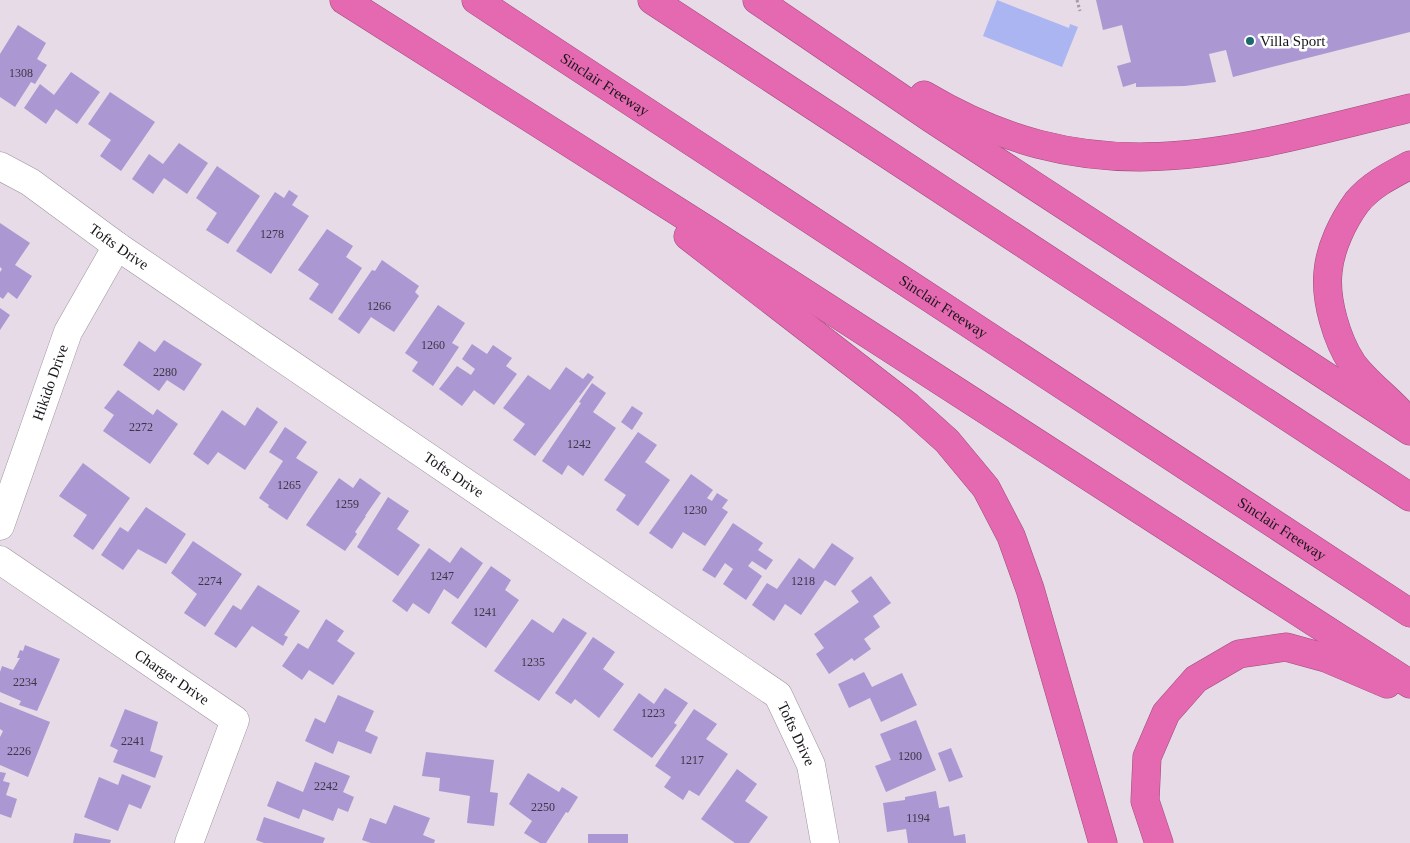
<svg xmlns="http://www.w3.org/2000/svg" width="1410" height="843" font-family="Georgia,serif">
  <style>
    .water { fill: #aab5f1 }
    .building { fill: #ab97d1 }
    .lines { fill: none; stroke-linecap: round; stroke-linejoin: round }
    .minor-casing { stroke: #9d949e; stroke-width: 29 }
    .highway-casing { stroke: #9d4c7b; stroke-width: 29 }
    .path { stroke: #a49ca5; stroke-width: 3; stroke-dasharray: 2.5 2.5; stroke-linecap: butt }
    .minor { stroke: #fff; stroke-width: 28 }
    .highway { stroke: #e469b0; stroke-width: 28 }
    .poi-dot { fill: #1c6870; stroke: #fff; stroke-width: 2 }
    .labels { text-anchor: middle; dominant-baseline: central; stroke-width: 5; stroke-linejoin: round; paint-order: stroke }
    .number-label { font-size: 12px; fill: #3d3647 }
    .poi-label { font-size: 15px; fill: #181519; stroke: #fff; text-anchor: start }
    .street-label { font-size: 15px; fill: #181519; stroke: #fff }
  </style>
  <rect width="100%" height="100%" fill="#e6dbe7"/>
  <path class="water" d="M997 0 1069 28 1070 24 1078 27 1062 67 983 36Z"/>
  <g class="building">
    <path d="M1096 0H1410V32L1233 77 1226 50 1209 54 1216 82 1185 86 1136 87V83L1123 87 1117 66 1131 62 1122 25 1103 30Z"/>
    <path d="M18 25 46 43 37 59 47 65 35 84 31 82 15 107 0 97V54Z"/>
    <path d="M71 72 100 92 77 124 56 109 46 124 24 108 40 84 54 95Z"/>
    <path d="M110 92 155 122 121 171 100 156 111 140 88 124Z"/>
    <path d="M179 143 208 163 187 194 164 178 153 194 132 179 149 154 163 164Z"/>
    <path d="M217 166 260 196 228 244 206 230 217 213 196 198Z"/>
    <path d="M289 190 298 196 292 205 309 216 271 274 236 251 275 192 284 198Z"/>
    <path d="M0 223 30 243 15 265 32 276 17 299 8 292 3 299 0 297V272L2 269 0 267Z"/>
    <path d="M327 229 353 246 346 257 362 268 332 314 309 299 319 284 298 270Z"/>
    <path d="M382 260 419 286 415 292 419 296 394 332 371 317 359 334 338 319 372 270 375 271Z"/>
    <path d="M438 305 465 323 452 343 459 347 433 386 412 371 418 362 405 353Z"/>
    <path d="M0 308 10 315 0 330Z"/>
    <path d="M164 340 202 364 184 391 167 380 159 391 123 365 139 341 155 352Z"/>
    <path d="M472 344 487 354 493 345 512 358 506 366 517 374 494 405 474 390 462 406 439 389 457 366 471 375 475 369 462 359Z"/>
    <path d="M566 367 583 379 588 373 594 377 535 456 513 440 525 424 503 408 528 375 550 390Z"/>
    <path d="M592 383 606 393 593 412 616 428 583 476 568 465 562 475 542 461 581 403 579 402Z"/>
    <path d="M118 390 153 415 157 409 178 424 150 464 103 431 114 415 104 408Z"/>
    <path d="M632 406 643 413 632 430 621 422Z"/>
    <path d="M257 407 278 422 245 470 218 452 208 465 193 454 222 410 245 426Z"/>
    <path d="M285 427 307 442 296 458 318 472 287 520 268 507 269 505 259 498 283 461 269 452Z"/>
    <path d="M638 432 657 445 645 462 670 480 638 526 616 510 626 495 604 480Z"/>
    <path d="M83 463 130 498 93 550 73 536 87 515 59 496Z"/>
    <path d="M691 474 713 490 707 498 712 501 717 493 728 500 722 508 728 512 705 546 683 532 672 549 649 533Z"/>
    <path d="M339 478 353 488 360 478 381 493 365 516H366L355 532 357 534 345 551 306 525Z"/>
    <path d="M388 497 409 511 397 529 420 545 398 576 357 547Z"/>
    <path d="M146 507 186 534 166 564 138 549 123 570 101 555 120 527 128 532Z"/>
    <path d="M733 523 763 543 758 550 773 560 766 570 752 561 748 566 762 576 746 600 723 584 733 569 725 563 715 578 702 570Z"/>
    <path d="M193 541 242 574 205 627 184 613 197 594 171 573Z"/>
    <path d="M832 543 854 558 835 586 825 580 801 615 785 604 774 621 752 605 767 583 777 589 799 558 814 569Z"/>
    <path d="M461 547 483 563 458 599 444 589 429 614 413 603 407 612 392 601 429 548 450 563Z"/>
    <path d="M491 566 511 580 505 590 519 600 486 648 451 623Z"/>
    <path d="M871 576 891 603 873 616 880 627 864 639 871 649 854 661 852 658 829 674 816 654 824 648 814 634 859 602 851 591Z"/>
    <path d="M258 585 300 611 284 635 288 637 283 646 252 626 236 648 214 634 233 605 241 610Z"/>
    <path d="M563 618 587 633 539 701 494 671 532 619 553 633Z"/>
    <path d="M326 619 344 631 337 641 355 653 333 685 309 670 302 680 282 666 298 643 308 649Z"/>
    <path d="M593 637 615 652 603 669 624 684 599 718 575 699 571 704 555 693Z"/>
    <path d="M25 645 60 659 37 711 19 705 21 701 0 692V672L2 666 13 670 20 658H17L20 650 23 651Z"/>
    <path d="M864 672 872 687 902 673 917 705 881 722 870 698 849 708 838 684Z"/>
    <path d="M665 688 688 703 674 723 677 725 652 758 613 730 639 693 654 704Z"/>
    <path d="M338 695 374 711 365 731 378 737 371 754 338 741 333 754 305 741 315 718 325 723Z"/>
    <path d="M0 702 50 722 28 777 0 765V737L3 731 0 729Z"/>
    <path d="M125 709 158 722 150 751 163 756 155 778 113 762 118 750 110 746Z"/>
    <path d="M694 709 717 724 706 739 728 754 699 796 689 790 683 800 664 787 671 777 655 766Z"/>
    <path d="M916 720 936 770 886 792 875 766 891 760 880 734Z"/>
    <path d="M951 748 963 777 949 782 938 753Z"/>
    <path d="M426 752 494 760 490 792 498 793 494 826 467 823 470 796 439 791 440 778 422 776Z"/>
    <path d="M315 762 350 776 343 792 354 797 348 812 338 808 333 821 303 809 299 819 267 806 277 781 303 792Z"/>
    <path d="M737 769 757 784 745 801 768 817 749 843H735L701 819Z"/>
    <path d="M0 772 6 773 3 781 10 783 6 795 17 799 11 818 0 814Z"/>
    <path d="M528 773 559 792 562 787 578 797 568 813 566 812 546 843H540L524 833 532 821 509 804Z"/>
    <path d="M122 774 151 786 141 809 129 804 118 831 84 817 99 777 118 785Z"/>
    <path d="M936 791 939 808 949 806 954 836 965 834 966 843H908L906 829 887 832 883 803 905 800V797Z"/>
    <path d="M394 805 430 818 423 835 435 840 434 843H371L362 840 370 818 386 824Z"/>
    <path d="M264 817 325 838 323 843H264L256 840Z"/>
    <path d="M75 833 111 840 110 843H73Z"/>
    <rect x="588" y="834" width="40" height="9"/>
  </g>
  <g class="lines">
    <g class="minor-casing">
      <g id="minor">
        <path id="s1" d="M0 166 30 182 117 246 778 695 811 765 825 843"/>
        <path id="s2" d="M0 526 68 332 117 246"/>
        <path id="s3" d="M0 560 235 720 189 843"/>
      </g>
    </g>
    <g class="highway-casing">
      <g id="highway">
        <path d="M344 0 707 230 1410 684"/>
        <path id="s4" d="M476 0 1410 613"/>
        <path d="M652 0 1410 497"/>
        <path d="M757 0 932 119 1410 431"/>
        <path d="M924 95C1095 197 1231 152 1410 108"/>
        <path d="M688 236 908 406 947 441 986 488 1011 536 1030 589 1103 843"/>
        <path d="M1398 410C1384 395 1364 380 1352 363 1337 340 1325 301 1328 272 1330 248 1343 221 1357 202 1371 185 1391 175 1410 165"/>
        <path d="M1159 843 1145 801 1147 757 1166 713 1196 679 1239 654 1286 647 1326 658 1387 684"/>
      </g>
    </g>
    <path class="path" d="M1077 0 1080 11"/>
    <use href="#minor" class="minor"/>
    <use href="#highway" class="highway"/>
  </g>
  <circle class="poi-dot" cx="1250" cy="41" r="5"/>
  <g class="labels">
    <g class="number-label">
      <text x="21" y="73">1308</text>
      <text x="272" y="234">1278</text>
      <text x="379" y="306">1266</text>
      <text x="433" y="345">1260</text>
      <text x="165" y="372">2280</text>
      <text x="141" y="427">2272</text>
      <text x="579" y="444">1242</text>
      <text x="289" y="485">1265</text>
      <text x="347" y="504">1259</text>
      <text x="695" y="510">1230</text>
      <text x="442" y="576">1247</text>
      <text x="210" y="581">2274</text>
      <text x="803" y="581">1218</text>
      <text x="485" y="612">1241</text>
      <text x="533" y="662">1235</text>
      <text x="25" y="682">2234</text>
      <text x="653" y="713">1223</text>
      <text x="133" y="741">2241</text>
      <text x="19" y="751">2226</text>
      <text x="910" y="756">1200</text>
      <text x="692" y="760">1217</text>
      <text x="326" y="786">2242</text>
      <text x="543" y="807">2250</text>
      <text x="918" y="818">1194</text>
    </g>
    <g class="poi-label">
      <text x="1260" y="41">Villa Sport</text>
    </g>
    <g class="street-label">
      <text stroke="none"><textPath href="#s4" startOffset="154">Sinclair Freeway</textPath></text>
      <text stroke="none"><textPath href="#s1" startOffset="144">Tofts Drive</textPath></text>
      <text stroke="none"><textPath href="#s4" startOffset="559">Sinclair Freeway</textPath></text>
      <text stroke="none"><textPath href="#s2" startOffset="152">Hikido Drive</textPath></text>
      <text stroke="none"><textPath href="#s1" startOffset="549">Tofts Drive</textPath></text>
      <text stroke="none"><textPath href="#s4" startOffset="964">Sinclair Freeway</textPath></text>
      <text stroke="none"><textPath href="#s3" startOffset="208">Charger Drive</textPath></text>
      <text stroke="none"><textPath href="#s1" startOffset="984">Tofts Drive</textPath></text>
    </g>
  </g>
</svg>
